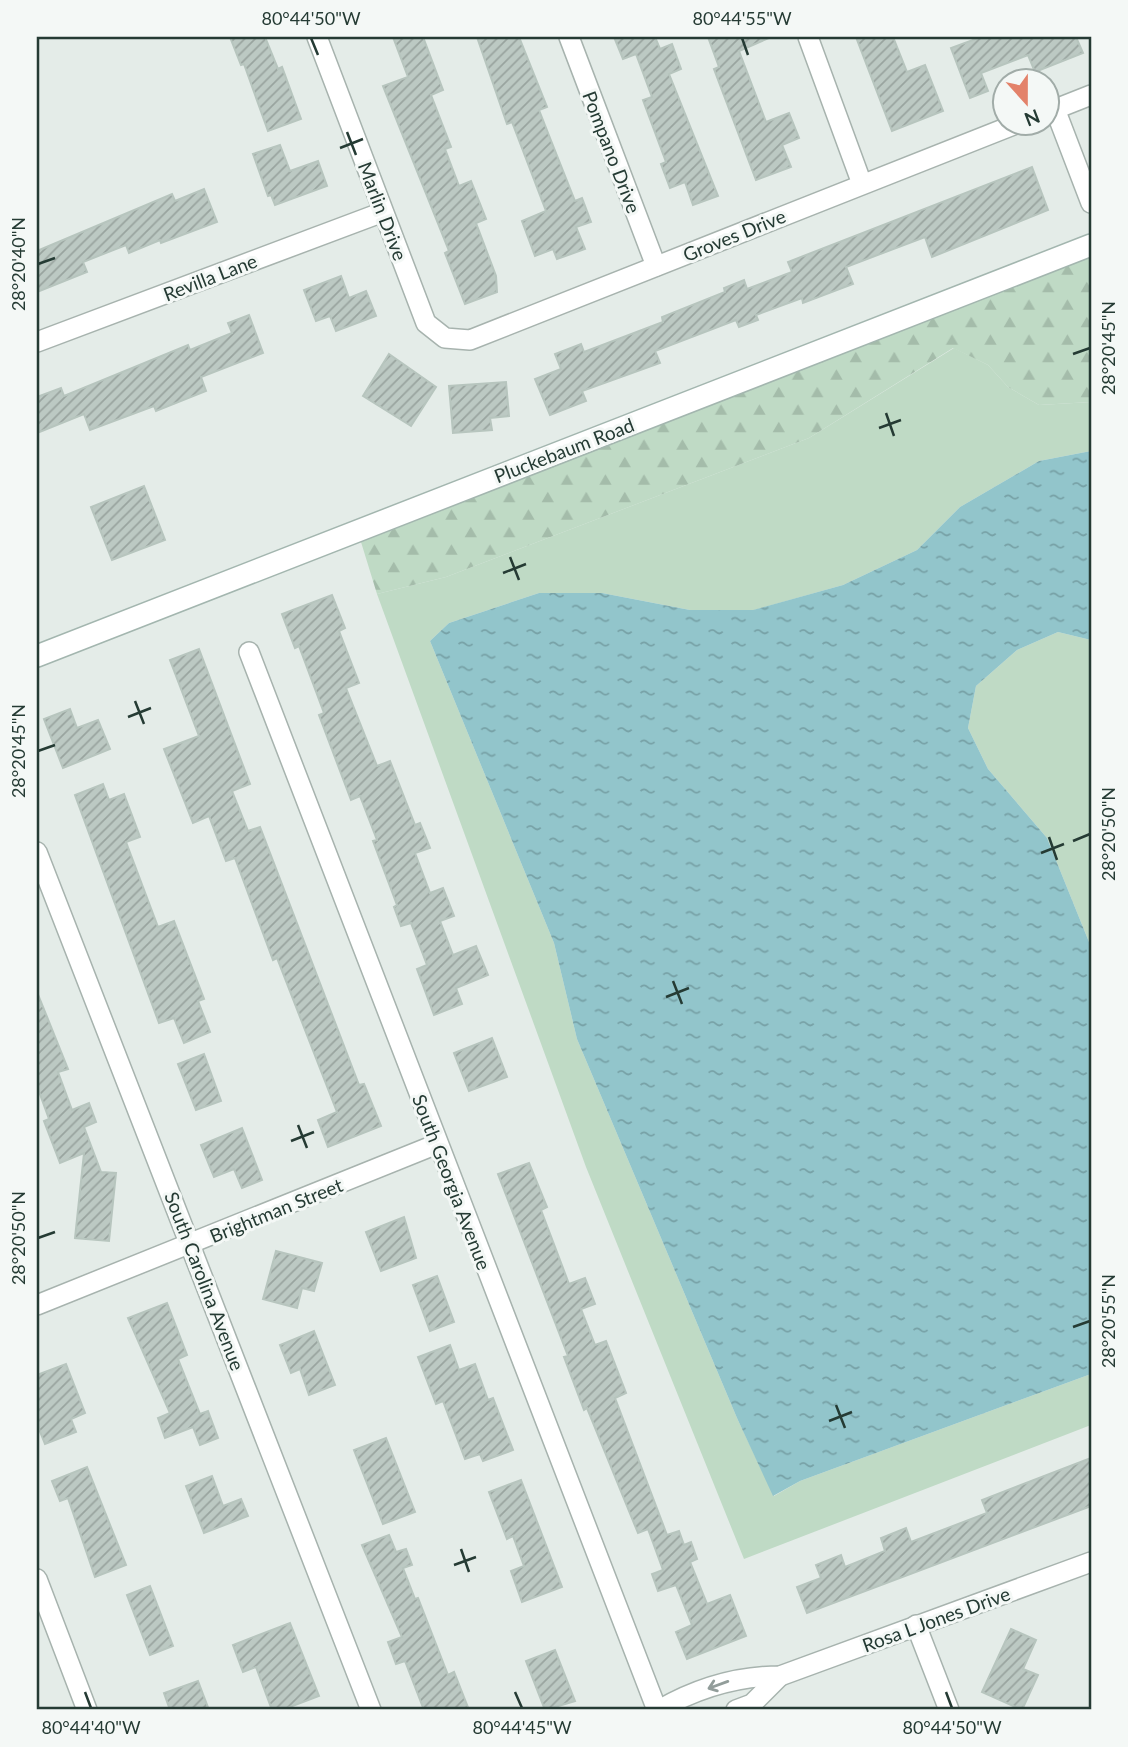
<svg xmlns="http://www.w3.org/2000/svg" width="1128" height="1747" font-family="Lato,sans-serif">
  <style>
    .green { fill: #bfdac5 }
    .forest { fill: url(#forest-firs) }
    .water { fill: url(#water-ripples) }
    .building { fill: url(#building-hatch); stroke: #b7c5be; stroke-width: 2 }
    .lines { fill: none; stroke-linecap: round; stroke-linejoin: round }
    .street-casing { stroke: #a7b3ae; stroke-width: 22 }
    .secondary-casing { stroke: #a3b6af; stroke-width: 24 }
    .street { stroke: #fff; stroke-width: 19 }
    .secondary { stroke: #fff; stroke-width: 21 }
    .oneway { stroke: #929d9a }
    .ticks { fill: none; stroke: #253b34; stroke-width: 2.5 }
    .labels { text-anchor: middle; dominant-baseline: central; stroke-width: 6; stroke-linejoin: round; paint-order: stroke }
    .street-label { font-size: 19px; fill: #253b34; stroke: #f4f8f6 }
    .neatline { fill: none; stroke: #253b34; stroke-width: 2.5 }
    .ticks-label { font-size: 18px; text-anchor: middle; fill: #253b34 }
  </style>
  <defs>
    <pattern id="forest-firs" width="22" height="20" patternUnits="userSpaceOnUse" patternTransform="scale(1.75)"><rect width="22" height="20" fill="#bfdac5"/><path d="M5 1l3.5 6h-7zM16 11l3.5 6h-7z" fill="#a4bcaa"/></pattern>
    <pattern id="water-ripples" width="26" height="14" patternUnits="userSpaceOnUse" patternTransform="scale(1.75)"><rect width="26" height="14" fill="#92c5cb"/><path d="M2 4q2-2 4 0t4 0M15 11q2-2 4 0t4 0" fill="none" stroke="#77a1a6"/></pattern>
    <pattern id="building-hatch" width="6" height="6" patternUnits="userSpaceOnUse" patternTransform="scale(1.75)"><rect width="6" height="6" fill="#bcc9c3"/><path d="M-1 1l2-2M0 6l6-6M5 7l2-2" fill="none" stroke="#99a49f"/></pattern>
  </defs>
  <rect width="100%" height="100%" fill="#e4ece8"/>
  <g class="green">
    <path d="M954 348 988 365 1008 387 1039 405 1091 402V451L1039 461 960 507 917 550 843 585 754 610H690L602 593H539L449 623 430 641 554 943 577 1039 737 1418 774 1496 800 1481 1091 1374V1425L744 1559 586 1167 377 594 446 577 809 438Z"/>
    <path d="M1058 632 1091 640V947L1047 838 988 769 968 728 976 686 1017 650Z"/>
  </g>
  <path class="forest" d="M1091 257V402L1039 405 1008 387 988 365 953 348 809 438 446 577 377 594 361 542Z"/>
  <path class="water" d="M1091 451V640L1058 632 1017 650 976 686 968 728 988 769 1047 838 1091 947V1374L800 1481 773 1496 737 1418 577 1039 554 943 430 641 449 623 539 593H602L690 610H753L843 585 917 550 960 507 1039 461Z"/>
  <g class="building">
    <path d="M230 37H265L278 69 282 67 301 119 268 131 244 64 241 65Z"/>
    <path d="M393 37H423L443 90 431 95 451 147 445 149 459 186 471 181 486 219 476 223 496 276 497 292 465 304 445 253 449 251 383 86 408 77Z"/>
    <path d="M477 37H519L547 107 539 110 550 138 575 201 582 198 591 222 576 227 585 249 557 259 553 249 535 256 522 221 546 211 512 122 507 124Z"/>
    <path d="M614 37H655L660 49 672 44 681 69 669 74 718 196 693 205 685 182 670 188 661 164 666 162 643 100 652 97 636 54 623 59Z"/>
    <path d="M708 37H771L739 51 766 122 789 113 799 138 782 145 791 167 756 180 714 69 719 67Z"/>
    <path d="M856 37H893L907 72 925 65 943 111 892 131Z"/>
    <path d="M981 37H1076L1083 53 1035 72 1028 55 981 73 988 91 970 98 951 48Z"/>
    <path d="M280 145 290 171 318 161 327 186 275 205 271 195 268 196 253 154Z"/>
    <path d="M1032 167 1048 210 932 257 925 237 846 267 853 284 803 303 802 298 756 315 758 320 739 327 736 320 655 351 660 363 582 391 586 401 550 415 535 379 561 369 555 354 581 344 584 352 663 322 662 317 725 292 724 288 744 280 747 289 792 272 788 262Z"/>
    <path d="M204 189 217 222 161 243 160 240 129 253 126 245 83 262 87 272 37 292V251L172 194 175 201Z"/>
    <path d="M341 276 349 298 366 291 376 316 336 331 330 316 316 321 304 290Z"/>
    <path d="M249 315 263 353 201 377 206 391 156 411 154 406 90 430 84 414 37 433V397L61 388 64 396 188 345 190 350 232 333 228 323Z"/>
    <path d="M389 354 436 387 411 426 363 396Z"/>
    <path d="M506 382 509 416 490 418 492 430 453 433 449 386Z"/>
    <path d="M144 486 165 540 112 560 91 507Z"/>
    <path d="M332 595 345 628 339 631 359 683 346 688 377 766 390 761 415 825 420 823 430 848 415 853 430 893 443 888 454 916 440 921 453 955 476 946 488 975 456 988 462 1004 434 1015 417 969 427 965 411 923 401 926 394 907 397 905 373 841 377 840 360 796 351 800 319 715 324 713 299 646 295 648 282 614Z"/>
    <path d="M199 649 250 784 232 791 248 831 260 827 359 1085 364 1084 381 1126 328 1147 318 1120 337 1112 277 958 273 960 235 858 226 861 209 816 193 823 164 749 199 736 170 660Z"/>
    <path d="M70 709 77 728 98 720 110 749 63 768 44 719Z"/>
    <path d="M103 784 109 800 124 794 140 837 126 842 158 927 174 921 204 999 198 1001 210 1032 184 1043 174 1018 159 1023 75 795Z"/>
    <path d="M37 992 68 1069 58 1072 72 1110 89 1103 96 1122 84 1127 101 1172 116 1173 109 1241 75 1238 84 1153 60 1163 44 1121 49 1119 37 1086Z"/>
    <path d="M492 1038 507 1077 469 1091 454 1053Z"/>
    <path d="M204 1054 221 1101 196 1110 178 1064Z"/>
    <path d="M242 1128 262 1180 242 1188 234 1169 214 1177 201 1145Z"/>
    <path d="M529 1163 547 1207 541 1210 569 1284 585 1278 595 1304 581 1309 595 1345 606 1341 626 1393 615 1398 667 1535 679 1531 684 1545 691 1542 697 1559 690 1562 707 1604 730 1595 746 1636 687 1659 676 1632 692 1625 676 1585 658 1591 652 1574 663 1570 648 1529 638 1533 587 1408 584 1410 564 1357 568 1356 498 1174Z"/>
    <path d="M404 1217 416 1258 381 1271 366 1232Z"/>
    <path d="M276 1251 322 1263 314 1291 302 1288 297 1308 263 1299Z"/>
    <path d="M437 1276 454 1322 430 1331 413 1285Z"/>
    <path d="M167 1303 187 1355 178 1359 200 1414 208 1411 218 1438 200 1445 193 1427 165 1438 158 1418 170 1413 128 1318Z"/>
    <path d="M314 1331 335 1385 309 1395 300 1369 291 1373 280 1345Z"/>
    <path d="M450 1345 459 1370 475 1364 488 1400 493 1398 513 1450 483 1461 480 1454 465 1459 443 1401 436 1404 418 1357Z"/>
    <path d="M66 1364 85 1413 71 1419 76 1432 45 1444 37 1424V1375Z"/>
    <path d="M386 1438 415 1512 383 1524 354 1450Z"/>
    <path d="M1091 1458V1506L807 1613 797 1587 821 1578 816 1565 841 1555 845 1567 885 1551 881 1538 906 1528 911 1542 987 1513 982 1500Z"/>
    <path d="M87 1467 126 1565 95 1577 68 1498 60 1501 52 1481Z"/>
    <path d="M212 1476 223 1506 241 1499 248 1516 204 1533 186 1486Z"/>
    <path d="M521 1480 562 1587 522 1602 511 1571 524 1566 513 1536 507 1539 489 1492Z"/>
    <path d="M389 1535 396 1552 406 1549 412 1565 403 1568 415 1599 418 1598 448 1675 454 1672 469 1710H424L405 1661 396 1664 388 1642 402 1637 362 1545Z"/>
    <path d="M150 1586 173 1646 150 1655 127 1595Z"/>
    <path d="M290 1623 319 1696 282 1710H272L256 1667 243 1672 233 1645Z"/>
    <path d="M1011 1629 1036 1640 1023 1669 1038 1675 1022 1710 982 1692Z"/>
    <path d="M555 1650 575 1701 545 1710 526 1661Z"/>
    <path d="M198 1681 209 1710H170L164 1693Z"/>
  </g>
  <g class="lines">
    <g class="street-casing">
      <g id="street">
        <path d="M317 37 426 323 445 338 470 340 1021 122"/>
        <path d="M569 37 656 266"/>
        <path d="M808 37 862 184"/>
        <path d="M1055 109 1091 203"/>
        <path d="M1048 112 1091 95"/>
        <path d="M37 342 383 212"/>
        <path d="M249 652 657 1710"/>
        <path d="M37 852 371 1710"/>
        <path d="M37 1305 437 1144"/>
        <path d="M37 1579 87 1710"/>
        <path d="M916 1625 949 1710"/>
        <path d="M659 1710C697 1688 736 1676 780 1676L1091 1562"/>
        <path d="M736 1710 752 1704 780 1676"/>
      </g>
    </g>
    <g class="secondary-casing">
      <path id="secondary" d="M37 656 1091 245"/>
    </g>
    <use href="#street" class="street"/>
    <use href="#secondary" class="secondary"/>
  </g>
  <defs><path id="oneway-shaft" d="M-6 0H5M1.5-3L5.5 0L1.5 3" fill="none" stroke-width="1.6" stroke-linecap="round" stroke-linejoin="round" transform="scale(1.75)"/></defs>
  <use class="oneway" href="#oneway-shaft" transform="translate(718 1685) rotate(160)"/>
  <path class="ticks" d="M311 38 318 55M742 38 748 55M347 132 356 155M340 148 363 139M38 264 55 258M1073 354 1090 348M886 413 894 436M879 428 901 420M510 557 519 580M503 573 526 564M135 701 144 724M128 717 151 708M38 751 55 745M1049 837 1057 860M1073 841 1090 834M1041 853 1064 844M673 981 682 1004M666 997 689 988M298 1125 307 1148M291 1141 314 1132M38 1238 55 1232M1073 1327 1090 1321M836 1405 845 1428M829 1421 852 1412M461 1549 469 1572M454 1565 476 1557M85 1692 91 1708M515 1692 522 1708M946 1692 952 1708"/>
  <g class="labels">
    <g class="street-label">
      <text transform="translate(612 152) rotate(69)">Pompano Drive</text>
      <text transform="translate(383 211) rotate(69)">Marlin Drive</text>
      <text transform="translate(734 235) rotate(-22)">Groves Drive</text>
      <text transform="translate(210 277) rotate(-21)">Revilla Lane</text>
      <text transform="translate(564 450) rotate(-21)">Pluckebaum Road</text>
      <text transform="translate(452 1182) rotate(69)">South Georgia Avenue</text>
      <text transform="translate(276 1210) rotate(-22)">Brightman Street</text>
      <text transform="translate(205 1281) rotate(69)">South Carolina Avenue</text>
      <text transform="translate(936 1619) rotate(-20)">Rosa L Jones Drive</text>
    </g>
  </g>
  <rect width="1128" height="1747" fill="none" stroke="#f4f8f6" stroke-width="77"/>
  <g transform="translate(1026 102) rotate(159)"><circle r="33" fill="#f4f8f6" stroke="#a1aca8" stroke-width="2"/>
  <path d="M0-5L12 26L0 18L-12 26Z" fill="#e3826a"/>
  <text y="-10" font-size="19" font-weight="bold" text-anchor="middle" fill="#253b34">N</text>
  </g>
  <rect x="38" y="38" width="1052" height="1670" class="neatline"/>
  <g class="ticks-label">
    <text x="311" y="25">80°44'50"W</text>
    <text x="742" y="25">80°44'55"W</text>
    <text transform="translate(19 264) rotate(-90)" y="6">28°20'40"N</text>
    <text transform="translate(1109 348) rotate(-90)" y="6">28°20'45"N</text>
    <text transform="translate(19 751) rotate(-90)" y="6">28°20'45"N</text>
    <text transform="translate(1109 834) rotate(-90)" y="6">28°20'50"N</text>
    <text transform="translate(19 1238) rotate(-90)" y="6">28°20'50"N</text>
    <text transform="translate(1109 1321) rotate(-90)" y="6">28°20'55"N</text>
    <text x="91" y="1734">80°44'40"W</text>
    <text x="522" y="1734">80°44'45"W</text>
    <text x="952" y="1734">80°44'50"W</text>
  </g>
</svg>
